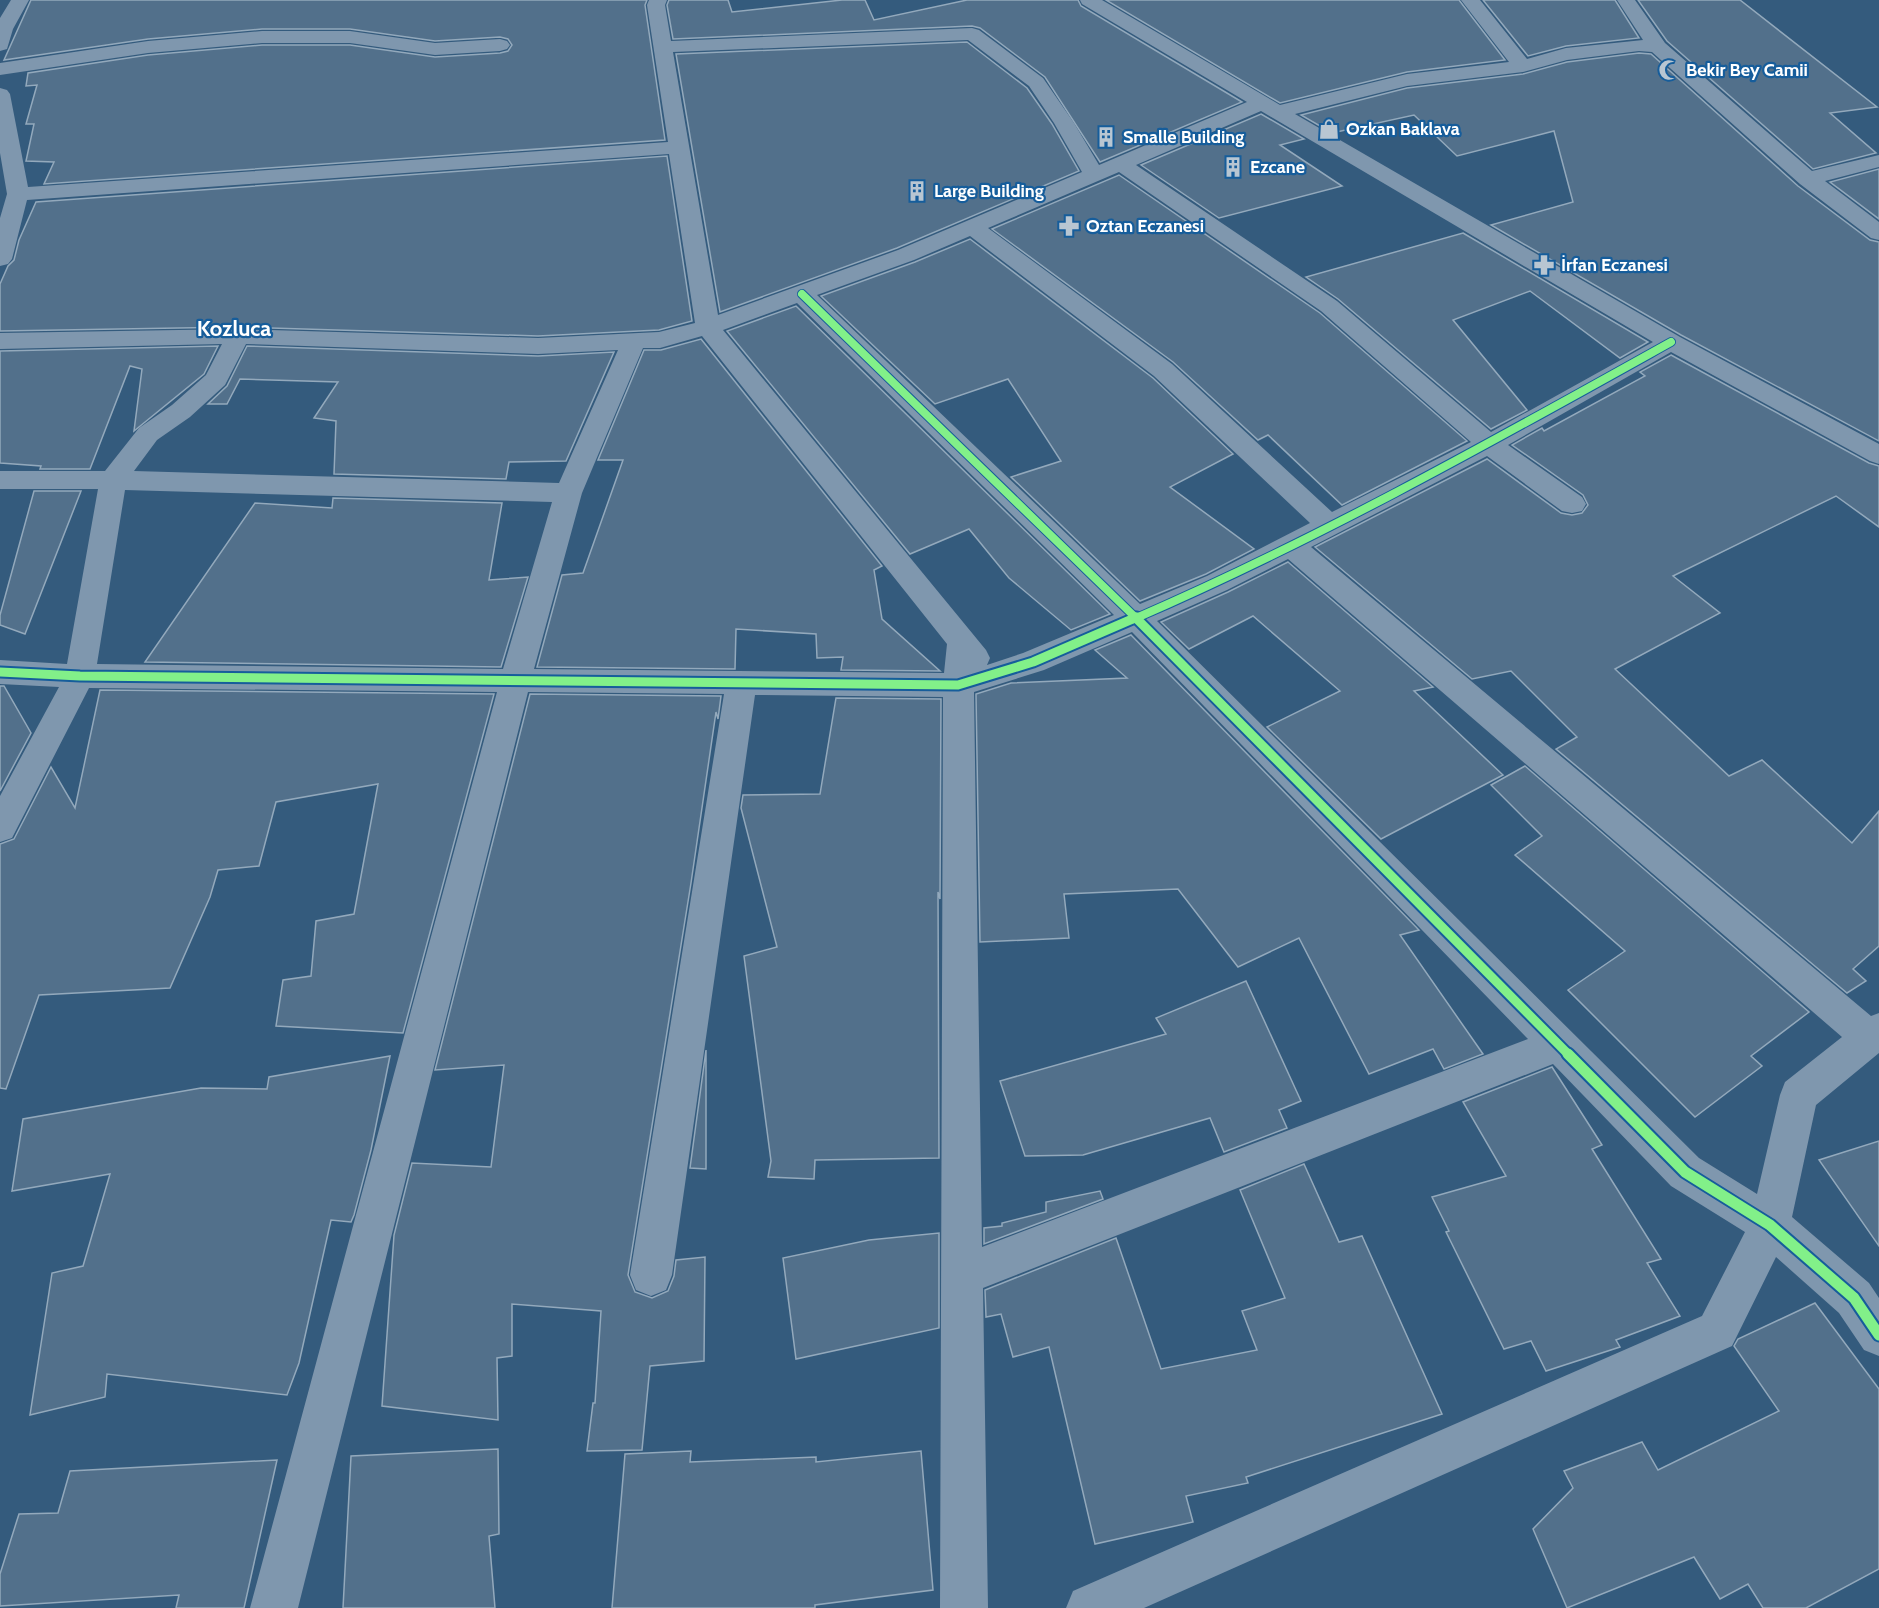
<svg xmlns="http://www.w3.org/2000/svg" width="1879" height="1608" font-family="Cabin,sans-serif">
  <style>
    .building { fill: #52708b; stroke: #93a9bc; stroke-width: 1.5 }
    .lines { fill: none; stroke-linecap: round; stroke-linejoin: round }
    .minor { fill: #7f97ae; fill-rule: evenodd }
    .cycleway-far2-casing { stroke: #165d9b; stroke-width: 10 }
    .cycleway-far1-casing { stroke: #165d9b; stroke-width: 13 }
    .cycleway-casing { stroke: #165d9b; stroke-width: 15 }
    .cycleway-far2 { stroke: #82f089; stroke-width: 8 }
    .cycleway-far1 { stroke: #82f089; stroke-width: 9 }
    .cycleway { stroke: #82f089; stroke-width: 11 }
    .labels { text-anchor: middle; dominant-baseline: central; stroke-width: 4.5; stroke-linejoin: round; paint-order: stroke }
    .far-poi-label { font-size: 18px; font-weight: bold; fill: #fff; stroke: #165d9b; text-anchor: start }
    .far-district-label { font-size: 22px; font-weight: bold; fill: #fff; stroke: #165d9b }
  </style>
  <rect width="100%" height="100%" fill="#345b7d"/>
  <g class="building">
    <path d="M31 0H647L645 5 665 140 44 184 54 162 26 161 34 124H26L37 85 26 86 28 73 148 55 262 45H350L435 57 500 53 508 51 512 45 508 39 500 37 435 41 350 29H262L148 39 4 60Z"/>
    <path d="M669 0H728L732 12 842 0H865L874 20 967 0H1078L1081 6 1242 102 1100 162 1045 77 980 28 972 26 673 39 667 5Z"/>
    <path d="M1106 0H1459L1505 60 1407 72 1280 103Z"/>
    <path d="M1483 0H1615L1639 38 1566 46 1528 56Z"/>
    <path d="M1638 0H1740L1877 107 1830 113 1876 153 1813 169 1667 41Z"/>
    <path d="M967 42 1027 88 1052 124 1079 171 897 248 720 312 676 54Z"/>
    <path d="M1639 53 1651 54 1798 186 1870 240 1879 242V441L1681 335 1491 225 1573 202 1554 131 1457 156 1414 115 1332 133 1301 115 1407 88 1523 74 1567 62Z"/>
    <path d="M1261 114 1304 139 1280 145 1342 186 1219 218 1141 165Z"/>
    <path d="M667 156 692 321 659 330 538 336 238 327 0 331V284L8 266 14 260 19 240 36 202Z"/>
    <path d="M1879 169V219L1830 182Z"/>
    <path d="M1119 175 1320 313 1467 441 1342 505 1268 435 1258 440 1173 362 992 229Z"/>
    <path d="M1463 233 1648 342 1620 358 1530 291 1453 320 1527 410 1491 429 1338 299 1306 277Z"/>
    <path d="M970 239 1153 378 1233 454 1170 487 1254 549 1206 574 1140 601 1011 477 1061 461 1008 379 935 404 821 296 915 262Z"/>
    <path d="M796 306 1110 614 1071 630 1009 578 969 529 910 554 727 331Z"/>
    <path d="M701 339 882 566 874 570 882 619 940 671 841 670 843 657 817 658 816 634 736 629 735 669 537 667 562 575 583 573 623 460H598L644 350H661Z"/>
    <path d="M218 346 204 374 134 431 142 369 130 366 90 469H40L41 466 0 463V351Z"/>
    <path d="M247 346 538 356 614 352 566 461 509 462 506 479 334 474 336 421 314 418 338 382 240 379 227 404H208L227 386Z"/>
    <path d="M1671 355 1869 463 1879 466V527L1836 496 1673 576 1720 613 1615 669 1729 776 1762 760 1852 843 1879 811V946L1853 969 1866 981 1847 993 1556 749 1577 737 1511 671 1472 679 1315 547 1487 459 1561 513 1572 515 1582 513 1588 505 1583 495 1512 445 1542 428 1544 431 1645 376 1640 372Z"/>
    <path d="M34 491H81L25 634 0 625V615Z"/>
    <path d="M333 498 502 503 489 580 528 577 501 667 145 662 255 503 332 508Z"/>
    <path d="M1288 562 1433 687 1414 691 1503 775 1381 839 1267 727 1340 691 1253 616 1189 649 1161 622 1228 592Z"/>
    <path d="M1131 635 1419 930 1400 935 1483 1054 1444 1069 1433 1049 1369 1074 1299 938 1238 967 1178 889 1064 894 1069 938 980 942 976 694 1011 683 1127 678 1095 650Z"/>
    <path d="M0 686H4L31 733 0 791Z"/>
    <path d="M100 690 494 694 403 1033 276 1026 283 980 311 976 316 921 354 914 378 784 276 802 259 866 218 870 210 897 170 988 39 995 6 1089 0 1088V844L14 839 51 767 75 808Z"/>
    <path d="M530 694 721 696 718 719 716 712 691 883 628 1275 635 1292 652 1298 668 1291 674 1276 676 1260 705 1257 704 1361 650 1366 642 1450 587 1451 593 1403H595L601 1311 512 1304V1356L497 1358 498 1420 382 1406 394 1235 412 1163 491 1167 504 1065 435 1070Z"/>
    <path d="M836 698 941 699 940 899 938 892 939 1158 815 1160 814 1179 768 1177 771 1161 744 956 777 947 741 808 743 795 820 794Z"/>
    <path d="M1525 766 1809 1012 1751 1056 1762 1066 1695 1117 1568 990 1625 951 1515 855 1542 836 1491 785Z"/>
    <path d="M1246 981 1301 1101 1279 1110 1287 1128 1224 1152 1210 1118 1083 1155 1025 1156 1000 1081 1166 1034 1156 1018Z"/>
    <path d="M706 1050V1169L690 1168Z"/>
    <path d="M390 1056 371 1150 354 1215 351 1222 331 1220 299 1363 287 1395 107 1374 105 1397 30 1415 52 1273 83 1266 110 1174 12 1191 23 1119 201 1088 267 1089 269 1077Z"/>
    <path d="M1552 1067 1602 1145 1592 1149 1661 1259 1647 1263 1680 1316 1616 1340 1620 1347 1546 1371 1531 1341 1504 1349 1446 1232 1449 1231 1432 1197 1506 1176 1463 1102Z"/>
    <path d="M1879 1141V1246L1819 1160Z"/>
    <path d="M1304 1164 1339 1242 1362 1236 1442 1414 1246 1477 1248 1483 1186 1496 1193 1522 1095 1544 1049 1347 1013 1357 1001 1314 986 1317 985 1290 1116 1238 1161 1369 1257 1350 1242 1311 1285 1298 1240 1190Z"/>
    <path d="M1100 1191 1103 1199 984 1244V1228L1002 1226V1223L1046 1212V1202Z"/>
    <path d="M939 1233V1328L796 1359 783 1258 869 1240Z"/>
    <path d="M1815 1303 1879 1389V1569L1806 1608H1763L1748 1584 1720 1599 1694 1557 1567 1608 1533 1529 1573 1488 1564 1471 1642 1442 1658 1470 1779 1411 1734 1346 1738 1339Z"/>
    <path d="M498 1449 499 1534 489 1536 495 1608H343L351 1456Z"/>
    <path d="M691 1451 690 1462 816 1457V1462L921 1451 933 1590 815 1605V1608H612L625 1454Z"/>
    <path d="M277 1460 244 1608H176L179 1595 0 1606V1574L19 1514 58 1513 70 1471Z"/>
  </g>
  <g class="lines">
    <g class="minor">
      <path d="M11 0H29L13 29 7 49 0 51V18Z"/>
      <path d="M649 0H667L665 5 671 41 972 28 979 30 1043 78 1074 123 1099 165 1247 102 1082 4 1080 0H1102L1280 105 1407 74 1509 62 1461 0H1480L1527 59 1566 48 1643 40 1617 0H1635L1665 43 1812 171 1879 155V167L1825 181 1879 222V240L1871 238 1800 184 1652 52 1639 51 1567 60 1523 72 1407 86 1295 114 1680 337 1879 444V464L1870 461 1671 352 1508 445 1582 497 1586 504 1582 511 1572 513 1562 511 1487 456 1311 547 1871 1016 1879 1013V1053L1816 1105 1792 1217 1869 1283 1879 1298V1356L1864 1350 1839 1313 1776 1257 1732 1346 1144 1608H1066L1073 1591 1702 1316 1745 1232 1671 1186 1553 1064 983 1288 988 1608H940L943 697 755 695 672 1275 666 1290 651 1296 636 1290 630 1275 724 694 528 692 298 1608H250L497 692 89 688 12 838 0 842V796L59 687 0 684V660L67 664 98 489H0V471H105L139 428 172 405 206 375 222 344 0 349V333L238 329 538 338 659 332 695 323 669 154 27 200 12 259 8 264 0 266V218L7 194 0 153V88L7 90 10 94 28 187 668 142 647 5ZM968 40 1029 86 1054 123 1082 172 898 250 718 315 673 52ZM1261 111 1653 342 1491 432 1337 301 1136 165ZM1119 172 1321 311 1471 442 1332 512 1172 364 988 228ZM970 236 1154 376 1310 523 1207 576 1140 604 817 295 914 260ZM797 303 1114 615 1023 653 987 665 990 658 986 650 723 330ZM702 336 947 644 944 673 534 669 582 493 643 348H660ZM246 344 538 354 618 350 559 483 134 471 157 440 190 417 225 385ZM125 490 552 502 503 669 97 664ZM1288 559 1842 1037 1785 1082 1780 1095 1757 1194 1699 1158 1157 621 1227 590ZM1132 632 1528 1039 982 1247 974 692 1044 670Z"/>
      <path d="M262 31H350L435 43 500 39 507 41 510 45 507 49 500 51 435 55 350 43H262L148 53 0 75V63L148 41Z"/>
    </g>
    <g class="cycleway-far2-casing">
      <g id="cycleway-far2">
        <path d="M802 294 1137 619"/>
        <path d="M1134 619C1319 539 1495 440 1671 342"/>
      </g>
    </g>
    <g class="cycleway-far1-casing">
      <g id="cycleway-far1">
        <path d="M1135 617 1570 1056"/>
        <path d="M0 672 80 676 958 685 1033 662 1137 617"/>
      </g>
    </g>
    <g class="cycleway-casing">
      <path id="cycleway" d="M1568 1054 1685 1172 1770 1225 1854 1298 1879 1335"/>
    </g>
    <use href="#cycleway-far2" class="cycleway-far2"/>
    <use href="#cycleway-far1" class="cycleway-far1"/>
    <use href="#cycleway" class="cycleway"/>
  </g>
  <defs>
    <g id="mosque-bare" transform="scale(1.62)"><path d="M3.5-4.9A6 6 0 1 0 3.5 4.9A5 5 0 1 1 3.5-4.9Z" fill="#b8c6d2" stroke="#165d9b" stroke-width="2.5" paint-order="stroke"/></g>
    <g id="shop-bare" transform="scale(1.62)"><path d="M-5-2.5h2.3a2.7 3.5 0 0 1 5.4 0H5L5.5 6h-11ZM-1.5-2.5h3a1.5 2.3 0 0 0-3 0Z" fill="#b8c6d2" stroke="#165d9b" stroke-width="2.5" paint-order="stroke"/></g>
    <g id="building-bare" transform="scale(1.62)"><path d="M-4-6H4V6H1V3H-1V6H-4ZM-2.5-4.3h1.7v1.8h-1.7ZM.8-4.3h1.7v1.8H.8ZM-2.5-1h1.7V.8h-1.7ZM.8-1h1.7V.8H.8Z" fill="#b8c6d2" stroke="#165d9b" stroke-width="2.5" paint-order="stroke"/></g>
    <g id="pharmacy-bare" transform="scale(1.62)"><path d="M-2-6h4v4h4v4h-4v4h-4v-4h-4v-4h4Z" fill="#b8c6d2" stroke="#165d9b" stroke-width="2.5" paint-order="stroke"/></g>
  </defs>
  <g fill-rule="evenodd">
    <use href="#mosque-bare" x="1669" y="70"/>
    <use href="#shop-bare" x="1329" y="129"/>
    <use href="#building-bare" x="1106" y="137"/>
    <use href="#building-bare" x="1233" y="167"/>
    <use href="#building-bare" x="917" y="191"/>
    <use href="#pharmacy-bare" x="1069" y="226"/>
    <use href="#pharmacy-bare" x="1544" y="265"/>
  </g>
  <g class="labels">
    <g class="far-poi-label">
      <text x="1686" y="70">Bekir Bey Camii</text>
      <text x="1346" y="129">Ozkan Baklava</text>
      <text x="1123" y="137">Smalle Building</text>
      <text x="1250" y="167">Ezcane</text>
      <text x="934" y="191">Large Building</text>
      <text x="1086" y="226">Oztan Eczanesi</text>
      <text x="1561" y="265">İrfan Eczanesi</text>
    </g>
    <g class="far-district-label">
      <text x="234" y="328">Kozluca</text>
    </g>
  </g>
</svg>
